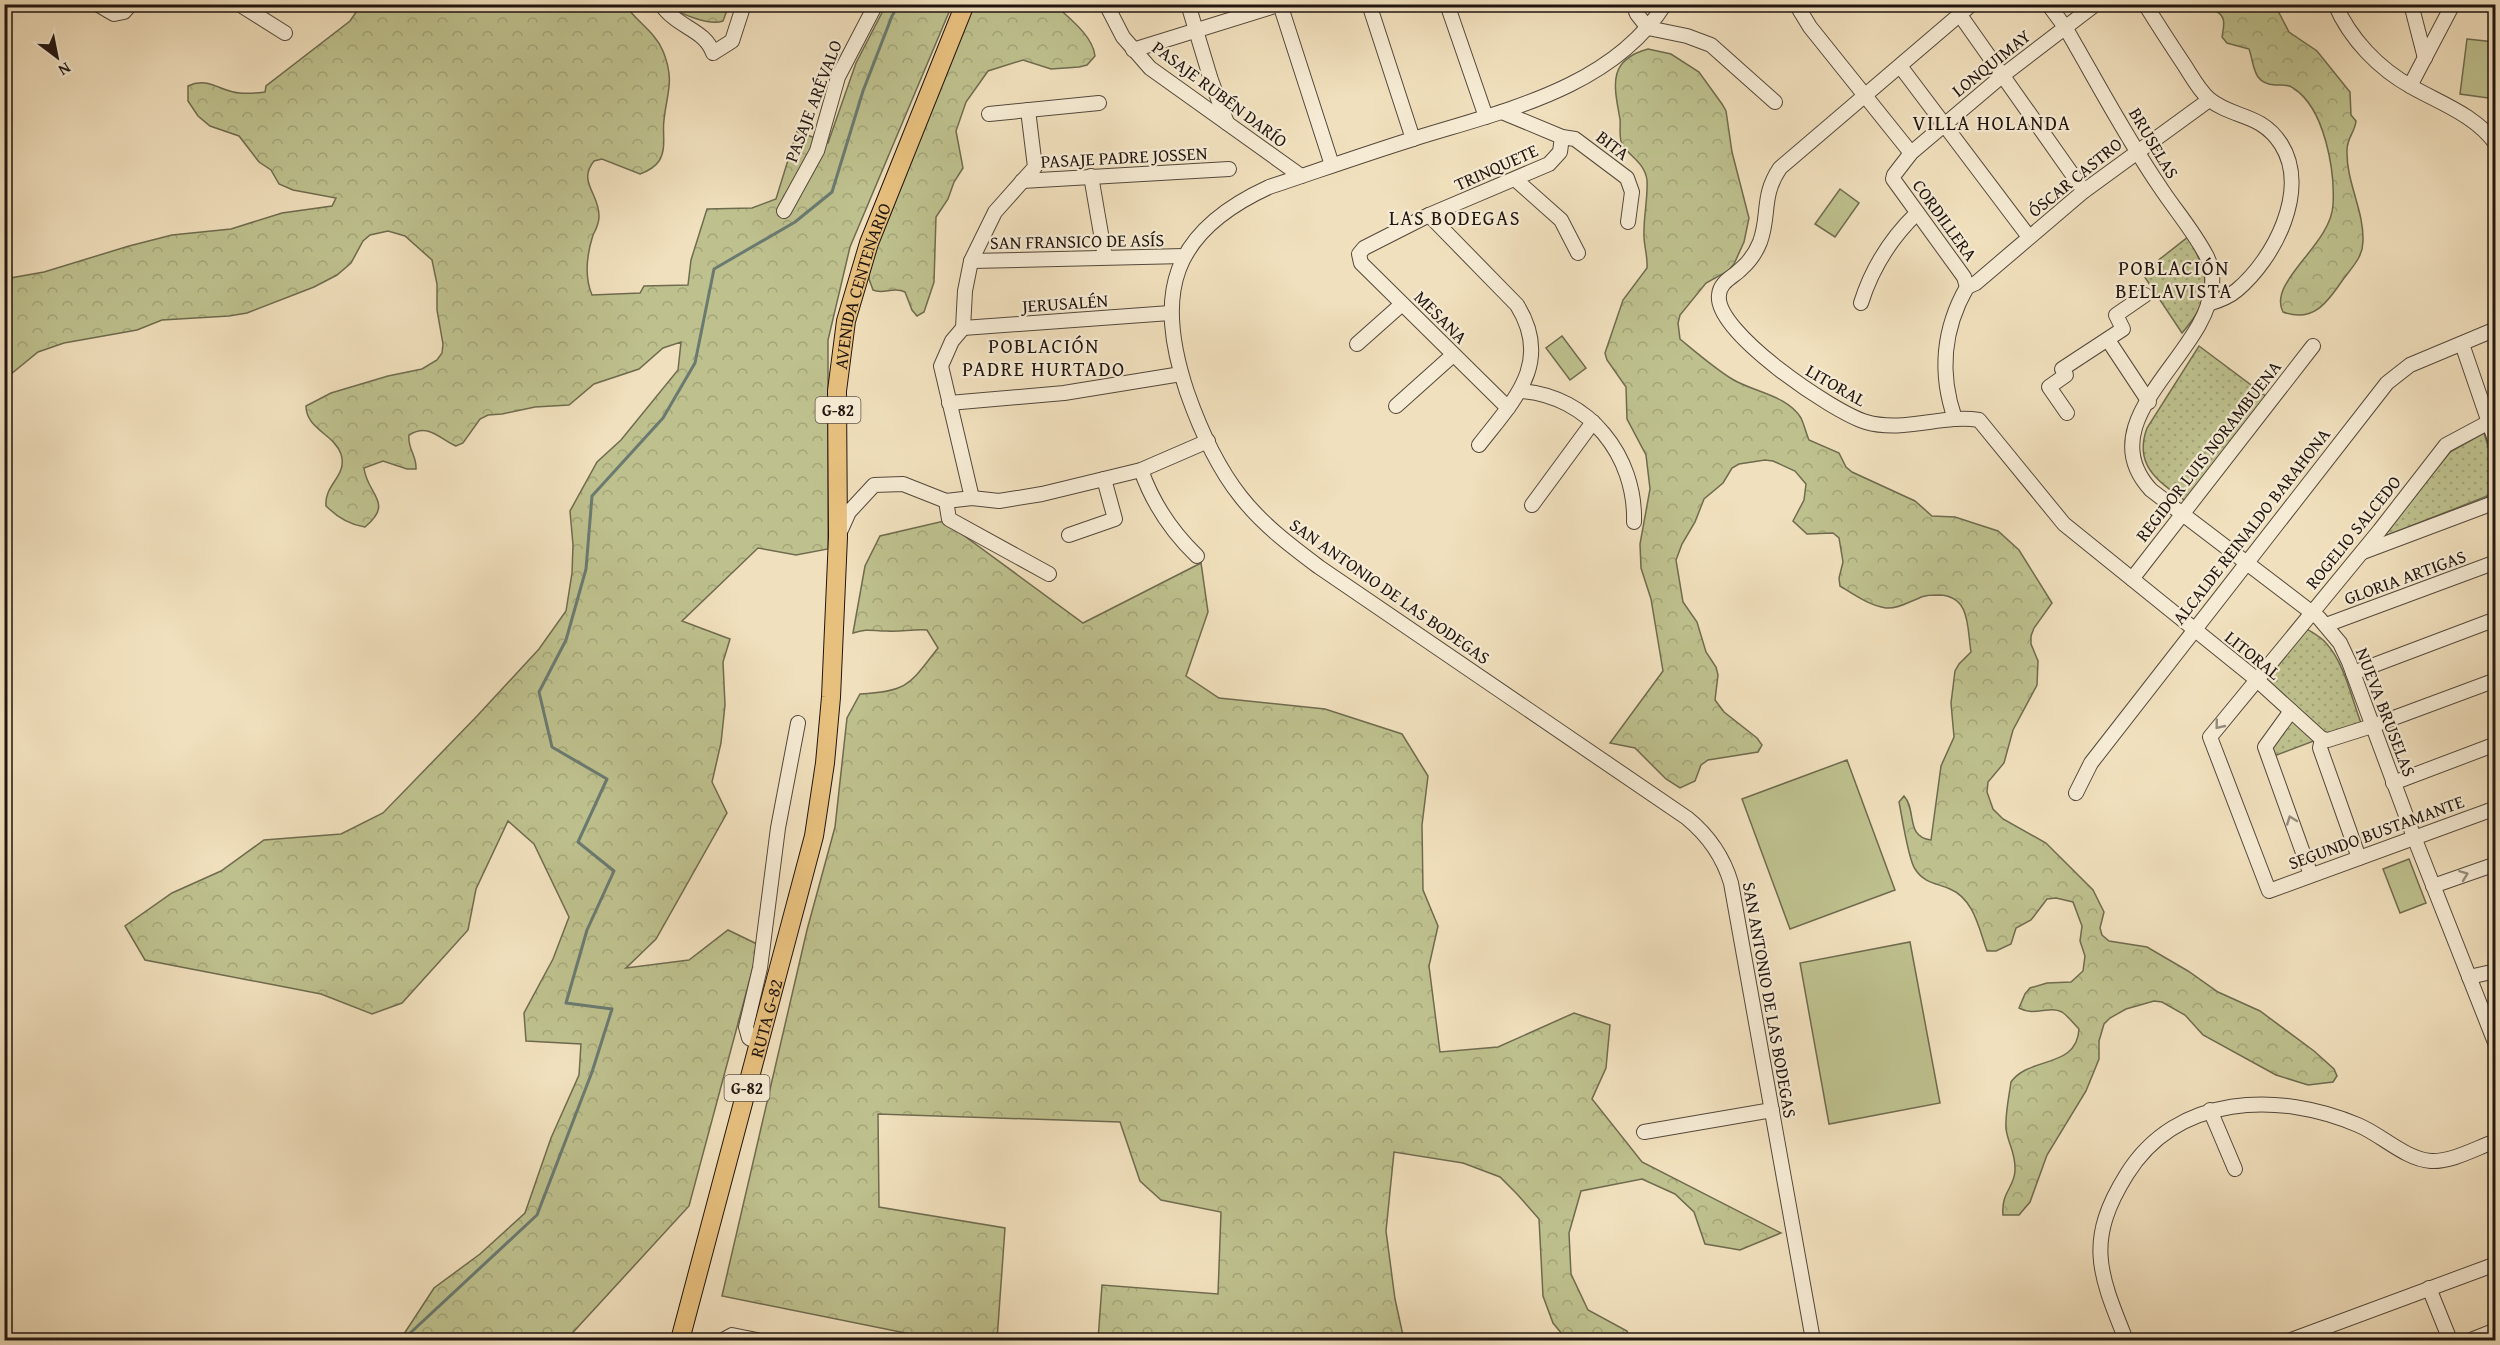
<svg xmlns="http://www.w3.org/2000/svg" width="2500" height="1345" font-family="'Gentium Book Plus',serif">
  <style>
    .grass { fill: #bec18e; stroke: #6f6b4f; stroke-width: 1.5 }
    .forest { fill: url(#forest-crowns); stroke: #6f6b4f; stroke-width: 1.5 }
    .park { fill: url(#park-dots); stroke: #6f6b4f; stroke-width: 1.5 }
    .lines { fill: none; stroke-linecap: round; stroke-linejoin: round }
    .stream { stroke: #6a7a71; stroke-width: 3 }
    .minor-casing { stroke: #54483b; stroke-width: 16 }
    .major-casing { stroke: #201510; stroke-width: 20 }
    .minor { stroke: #f6ebd4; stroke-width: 14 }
    .major { stroke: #e8c07e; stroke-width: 18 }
    .oneway { stroke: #968b7c }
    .labels { text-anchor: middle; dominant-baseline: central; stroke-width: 4.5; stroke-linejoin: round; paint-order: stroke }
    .shield { fill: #f6ebd4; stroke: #60554b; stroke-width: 1.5 }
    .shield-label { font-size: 16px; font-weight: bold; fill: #201510 }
    .street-label { font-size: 18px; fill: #201510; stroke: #f6ebd4 }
    .neighbourhood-label { font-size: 20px; letter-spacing: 1.5px; fill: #201510; stroke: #f6ebd4 }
  </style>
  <defs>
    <pattern id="forest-crowns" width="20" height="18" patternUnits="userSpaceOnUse" patternTransform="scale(1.5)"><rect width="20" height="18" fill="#bec18e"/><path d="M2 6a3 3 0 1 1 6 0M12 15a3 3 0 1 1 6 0" fill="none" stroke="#a3a579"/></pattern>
    <pattern id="park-dots" width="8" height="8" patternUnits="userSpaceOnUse" patternTransform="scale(1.5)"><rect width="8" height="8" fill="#bec18e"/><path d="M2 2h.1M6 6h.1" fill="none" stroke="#a3a579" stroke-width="1.8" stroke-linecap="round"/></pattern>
  </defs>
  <rect width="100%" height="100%" fill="#f1e0bd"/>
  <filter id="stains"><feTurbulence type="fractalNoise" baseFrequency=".00333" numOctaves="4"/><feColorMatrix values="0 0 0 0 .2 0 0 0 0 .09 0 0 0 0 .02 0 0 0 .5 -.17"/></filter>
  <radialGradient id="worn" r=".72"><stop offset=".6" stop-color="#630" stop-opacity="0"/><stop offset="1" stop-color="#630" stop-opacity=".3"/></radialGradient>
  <g class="grass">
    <path d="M2467 39 2495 42V99L2460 94Z"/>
    <path d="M1840 189 1859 203 1835 237 1815 224Z"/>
    <path d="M1562 336 1586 368 1570 380 1546 348Z"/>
    <path d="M1847 760 1895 890 1790 929 1742 799Z"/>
    <path d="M2409 859 2426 903 2400 913 2383 869Z"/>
    <path d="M1910 942 1940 1103 1829 1124 1800 963Z"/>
  </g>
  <g class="forest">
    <path d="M361 5H625C637 22 655 32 663 51 675 81 667 92 664 120 662 133 667 149 659 161 655 167 648 171 640 174L602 159 594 161C577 182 600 194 599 217 599 224 596 229 593 235 587 254 584 276 592 295L640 293 644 286 688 285 691 260 707 209 752 208 776 199 797 131 828 143 856 63 886 5H952L850 247 828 340V549L796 555 758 548 682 621 730 639 723 662 725 705 721 743 712 782 727 813 656 939 626 968 689 960 728 930 759 945 689 1206 566 1340H400L434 1288 480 1254 525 1213 551 1138 579 1075 581 1044 526 1041 524 1013 553 959 569 917 534 844 508 821 476 889 468 930 402 1003 372 1014 321 994 145 960 125 926 172 893 221 871 264 840 341 834 383 813 478 715 539 649 566 611 572 573 573 545 570 511 597 462 621 440 678 370 681 342 663 348 639 369 594 384 569 405 535 407 502 414 488 415 480 419 463 443 456 446C438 438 429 423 409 435 407 448 417 456 416 469H407L383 461 364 468C367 495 395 502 365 527 350 525 336 516 326 506 324 484 348 476 341 454 334 434 306 429 306 406L331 393 388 376 422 369 437 360 442 353 443 344 437 310V284L432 260 405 236 388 231 370 235 363 241 351 263 337 275 314 287 247 313 229 316 162 320 137 330 64 343 38 352 5 379V279L44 272 129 246 172 235 231 229 282 213 332 206 336 198 293 190 279 184 271 170 259 162 239 136 210 126 198 116 188 101V86C208 76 221 92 240 93 248 94 257 93 265 92L266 86 350 21Z"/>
    <path d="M668 5H729L723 21C709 26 680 14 668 5Z"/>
    <path d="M973 5H1055C1069 18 1093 36 1095 56L1087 65 1079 67 1051 69 1023 60 988 71 966 102 956 131 963 168 954 182 948 199 936 217 934 282 924 312 917 316 912 310 905 292C894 286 883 295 873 290L869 279V266Z"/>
    <path d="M2212 5H2275L2289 32 2317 51 2350 92 2351 115 2356 121C2355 132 2347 138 2347 150 2346 182 2364 210 2363 241 2363 258 2351 268 2342 281 2327 303 2313 323 2283 312 2267 282 2331 245 2333 205 2335 171 2325 108 2293 88 2288 84 2282 85 2275 85 2252 83 2255 66 2249 49L2227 43 2222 37C2224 25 2227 16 2214 10Z"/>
    <path d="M1648 49 1671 54 1699 72 1722 104 1726 111 1732 152 1749 218 1744 242 1734 264 1728 271 1706 283 1680 315 1678 323 1680 339C1697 353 1713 367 1732 379 1753 392 1787 395 1801 418 1804 424 1806 433 1809 440L1839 453 1846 467 1852 472 1915 501 1932 516 1955 517 1998 531 2019 550 2052 603 2034 628 2031 636V644L2038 661 2037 685 2013 730 2004 763 1988 782 1987 792 1993 809 2003 819 2046 843 2093 890 2104 912 2100 928 2102 935 2109 941 2147 947 2188 971 2218 992 2260 1011 2314 1051 2334 1069 2337 1076 2333 1082 2308 1085 2276 1075 2203 1035 2185 1015 2162 1002 2154 1001 2126 1009 2110 1018 2104 1024 2099 1041V1059L2086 1091 2047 1155 2030 1202 2019 1215H2003C2001 1192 2014 1188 2015 1171 2016 1153 2008 1144 2006 1129 2005 1114 2009 1097 2011 1082 2029 1056 2077 1069 2079 1029 2074 1024 2068 1016 2062 1012 2049 1005 2035 1017 2019 1008L2025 994 2030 988 2047 983 2071 982 2083 971 2085 956 2080 941 2082 926 2073 902 2056 898 2047 899 2031 920 2016 928 2011 944 1996 951H1987C1979 929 1974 899 1950 889 1936 883 1924 883 1915 869 1908 859 1902 816 1899 802L1904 796C1917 810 1905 837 1931 840L1941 766 1954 737 1951 703 1955 671 1959 664 1971 652C1967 628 1971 596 1939 595 1931 595 1924 595 1917 599 1906 603 1897 609 1886 608 1870 606 1853 594 1840 586L1839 578 1843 562 1839 538 1833 533 1807 534 1793 521 1804 500 1806 484 1795 471 1773 461 1765 460 1739 464 1732 468 1723 483 1704 499 1695 522 1682 544 1676 560 1683 602 1697 622 1706 652 1716 667 1718 675 1715 700 1724 712 1757 738 1762 745 1758 752 1708 760 1701 765 1695 781 1680 788 1666 779 1635 748 1610 743 1663 671 1651 599 1641 568 1640 544 1650 489 1646 455 1627 419 1626 387 1607 360 1605 353 1623 300 1647 268C1648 255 1643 244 1644 231 1644 214 1648 197 1647 180 1645 164 1632 158 1623 146 1618 139 1621 128 1620 119 1614 86 1607 60 1648 49Z"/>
    <path d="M944 521 1083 623 1201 563 1208 612 1186 676 1219 698 1325 709 1402 734 1428 776 1422 825 1423 890 1438 926 1429 966 1440 1052 1498 1047 1574 1013 1610 1025 1606 1068 1592 1099 1642 1162 1781 1233 1740 1250 1705 1244 1694 1212 1675 1194 1642 1179 1581 1191 1569 1233 1571 1274 1588 1310 1627 1331 1630 1340H1567L1553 1323 1543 1296 1539 1219 1517 1194 1500 1177 1463 1163 1394 1152 1386 1231 1395 1299 1404 1340H1098L1102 1285 1218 1294 1221 1212 1161 1200 1140 1181 1120 1122 878 1114 879 1207 1005 1228 997 1340H940L722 1296 807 930 835 827 847 718 860 694C909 691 909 685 938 648L927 630C913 629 901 632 887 631 872 631 868 628 853 633L865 566 880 536Z"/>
  </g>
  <g class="park">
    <path d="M2188 237C2210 276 2214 297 2182 333L2142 273Z"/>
    <path d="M2199 346 2267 397 2187 502C2159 482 2133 466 2147 428Z"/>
    <path d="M2484 433 2495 469V493L2380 538 2450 452Z"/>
    <path d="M2307 629C2313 633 2321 637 2326 643 2345 664 2351 697 2361 723L2274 756 2271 746 2298 711 2262 679Z"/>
  </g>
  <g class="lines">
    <path class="stream" d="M407 1340V1336L537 1215 592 1072 612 1009 566 1003 587 930 614 871 578 842 607 779 552 747 539 692 566 640 586 569 592 496 663 418 695 363 714 269 795 222 832 192 863 91 892 16 899 4"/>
    <g class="minor-casing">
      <g id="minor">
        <path d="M97 4 114 14 124 12 131 4"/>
        <path d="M239 4 285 33"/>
        <path d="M661 4C677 28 705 29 713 53L732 41 744 4"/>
        <path d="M1106 4 1123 37 1150 68 1301 176"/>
        <path d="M1188 4 1211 80 1227 123"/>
        <path d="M1280 4 1332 165"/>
        <path d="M1369 4 1413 139"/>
        <path d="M1447 4 1486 117"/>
        <path d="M1633 4 1637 14 1648 28 1687 36 1711 45 1775 102"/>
        <path d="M1665 4C1611 89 1502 111 1413 139 1365 154 1317 171 1269 187 1171 232 1154 293 1187 392 1200 429 1217 467 1241 497 1263 525 1291 546 1319 567L1687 818C1709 836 1723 856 1731 883L1813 1340"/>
        <path d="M1796 4 1810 27 1911 153"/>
        <path d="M1972 4 1780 168C1761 196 1770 215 1760 242 1756 252 1750 261 1742 268 1734 277 1720 281 1719 295 1714 332 1833 412 1866 422 1904 433 1943 414 1979 420L2064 524 2256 679 2322 739"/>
        <path d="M2048 4 2065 27C2096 80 2125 136 2160 187 2175 210 2193 230 2206 255 2211 264 2213 275 2212 285 2209 354 2086 420 2151 490L2319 618 2340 643 2349 662 2414 837 2496 1045"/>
        <path d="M2145 4C2158 25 2171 45 2185 66 2192 77 2199 90 2209 99 2233 119 2260 112 2281 144 2310 190 2274 259 2237 290 2229 297 2218 301 2208 304"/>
        <path d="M2335 4C2350 39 2379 69 2412 87 2442 104 2475 115 2496 144"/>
        <path d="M2411 4 2425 58"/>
        <path d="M1960 15 2084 191"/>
        <path d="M1133 50 1281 4"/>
        <path d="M1900 66 2029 237"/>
        <path d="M2410 86 2453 4"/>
        <path d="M1502 112 1562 137 1575 139 1627 178 1632 192 1628 222"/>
        <path d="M989 114 1099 103"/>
        <path d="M1091 176 1105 257"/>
        <path d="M1516 180 1561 220 1578 253"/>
        <path d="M1022 181 1229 169"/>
        <path d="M784 211 817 151 838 77 876 4"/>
        <path d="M1429 215 1517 305C1553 363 1514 400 1479 445"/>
        <path d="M971 261 1184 256"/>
        <path d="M1967 287 1964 277 1893 179 1894 175 1911 153 2002 76 2096 4"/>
        <path d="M1967 287 1976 283 2084 191 2209 100"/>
        <path d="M1861 303C1872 268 1890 239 1917 213"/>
        <path d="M963 328 1170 313"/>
        <path d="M2108 340 2149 402"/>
        <path d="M1357 344 1402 304"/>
        <path d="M2462 344 2496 443"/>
        <path d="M1521 391C1589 396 1636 456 1634 522"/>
        <path d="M949 403 1064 393 1181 374"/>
        <path d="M1396 406 1453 355"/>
        <path d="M1508 408 1361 263 1359 254 1364 248 1429 215 1549 164 1560 152 1562 137"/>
        <path d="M2067 413 2049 387 2066 375 2062 369 2123 329 2116 315 2145 295"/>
        <path d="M1955 419C1939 373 1943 329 1967 287"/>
        <path d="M2489 422 2446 445 2380 530 2210 737 2269 891 2496 808"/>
        <path d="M1141 470C1153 504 1171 531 1197 556"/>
        <path d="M972 498 941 366 952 341 963 328 965 291 971 261 995 212 1035 167 1028 110"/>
        <path d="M946 501 949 519 1049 574"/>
        <path d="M1532 505 1593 422"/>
        <path d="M840 532 849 512 874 485 903 484 946 501 972 498 999 501 1042 494 1141 470 1208 441"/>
        <path d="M1069 535 1115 519 1104 479"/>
        <path d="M2363 552 2496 502"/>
        <path d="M2132 579 2313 346"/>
        <path d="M2326 625 2496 562"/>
        <path d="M2353 673 2496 619"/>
        <path d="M2291 711 2265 747 2311 875"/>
        <path d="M2322 739 2328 740 2372 726 2496 680"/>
        <path d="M2322 739 2320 748 2359 858"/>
        <path d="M2393 783 2496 744"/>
        <path d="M2076 793 2091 763 2387 383 2410 365 2496 329"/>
        <path d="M2433 886 2496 864"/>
        <path d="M2469 977 2496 971"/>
        <path d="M759 1043 749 1038 746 1027 760 968 778 828 798 723"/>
        <path d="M2210 1110 2235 1169"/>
        <path d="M1644 1132 1772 1110"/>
        <path d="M2429 1288 2450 1340"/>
        <path d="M723 1340 732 1335 757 1340"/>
        <path d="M2126 1340C2099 1273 2085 1241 2127 1174 2177 1094 2279 1091 2358 1125 2382 1135 2405 1159 2431 1161 2452 1162 2476 1148 2496 1141"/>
        <path d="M2291 1340 2496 1264"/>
        <path d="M2471 1340 2496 1330"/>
      </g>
    </g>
    <g class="major-casing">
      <g id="major">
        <path id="s1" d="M680 1340 814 836 825 763 831 697 838 537 837 391 846 321 869 243 965 4"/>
      </g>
    </g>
    <use href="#minor" class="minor"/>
    <use href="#major" class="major"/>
  </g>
  <defs><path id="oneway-chevron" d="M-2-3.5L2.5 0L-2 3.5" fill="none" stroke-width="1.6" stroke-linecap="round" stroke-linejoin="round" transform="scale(1.5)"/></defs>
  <g class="oneway">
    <use href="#oneway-chevron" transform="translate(2219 725) rotate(129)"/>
    <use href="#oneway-chevron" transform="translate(2291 820) rotate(-110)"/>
    <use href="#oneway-chevron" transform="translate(2464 875) rotate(-20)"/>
  </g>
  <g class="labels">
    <g class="shield">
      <rect x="815.5" y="397" width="45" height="26" rx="4.5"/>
      <rect x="724.5" y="1075" width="45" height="26" rx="4.5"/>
    </g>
    <g class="shield-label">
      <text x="838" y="410">G-82</text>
      <text x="747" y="1088">G-82</text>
    </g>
    <g class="street-label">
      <text transform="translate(1991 63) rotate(-39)">LONQUIMAY</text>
      <text transform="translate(1220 94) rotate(37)">PASAJE RUBÉN DARÍO</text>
      <text transform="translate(813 101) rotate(-69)">PASAJE ARÉVALO</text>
      <text transform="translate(2154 143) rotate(59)">BRUSELAS</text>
      <text transform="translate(1613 145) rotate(38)">BITA</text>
      <text transform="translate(1124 157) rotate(-3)">PASAJE PADRE JOSSEN</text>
      <text transform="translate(1496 167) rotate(-24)">TRINQUETE</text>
      <text transform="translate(2075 177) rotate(-39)">ÓSCAR CASTRO</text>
      <text transform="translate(1945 220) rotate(54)">CORDILLERA</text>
      <text transform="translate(1077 241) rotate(-1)">SAN FRANSICO DE ASÍS</text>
      <text stroke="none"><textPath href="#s1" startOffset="1076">AVENIDA CENTENARIO</textPath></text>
      <text transform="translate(1065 303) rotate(-4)">JERUSALÉN</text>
      <text transform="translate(1441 317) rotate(45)">MESANA</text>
      <text transform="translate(1836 385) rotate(30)">LITORAL</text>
      <text transform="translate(2208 451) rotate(-52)">REGIDOR LUIS NORAMBUENA</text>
      <text transform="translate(2251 526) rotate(-52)">ALCALDE REINALDO BARAHONA</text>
      <text transform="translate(2353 532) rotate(-51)">ROGELIO SALCEDO</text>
      <text transform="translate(2405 577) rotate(-20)">GLORIA ARTIGAS</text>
      <text transform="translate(1390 591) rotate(35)">SAN ANTONIO DE LAS BODEGAS</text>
      <text transform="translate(2253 655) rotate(39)">LITORAL</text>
      <text transform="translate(2386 712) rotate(69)">NUEVA BRUSELAS</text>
      <text transform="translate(2376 832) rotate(-20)">SEGUNDO BUSTAMANTE</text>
      <text transform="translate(1770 1000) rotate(80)">SAN ANTONIO DE LAS BODEGAS</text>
      <text stroke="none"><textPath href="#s1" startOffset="333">RUTA G-82</textPath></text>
    </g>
    <g class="neighbourhood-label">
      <text x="1992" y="122">VILLA HOLANDA</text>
      <text x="1455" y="217">LAS BODEGAS</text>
      <text x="2174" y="267">POBLACIÓN<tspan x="2174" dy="23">BELLAVISTA</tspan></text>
      <text x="1044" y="345">POBLACIÓN<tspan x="1044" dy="23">PADRE HURTADO</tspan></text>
    </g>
  </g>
  <rect width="2500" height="1345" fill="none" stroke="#f1e0bd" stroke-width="24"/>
  <rect x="6" y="6" width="2488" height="1333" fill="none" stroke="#201510" stroke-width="3"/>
  <rect x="12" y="12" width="2476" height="1321" fill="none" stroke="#201510" stroke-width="1.5"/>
  <g transform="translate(57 57) rotate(148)" stroke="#f6ebd4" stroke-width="4.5" paint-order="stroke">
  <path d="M0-4.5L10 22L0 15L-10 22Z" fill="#201510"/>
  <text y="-9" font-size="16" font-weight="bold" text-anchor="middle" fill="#201510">N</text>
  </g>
  <rect width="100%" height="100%" filter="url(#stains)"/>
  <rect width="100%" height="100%" fill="url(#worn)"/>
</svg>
